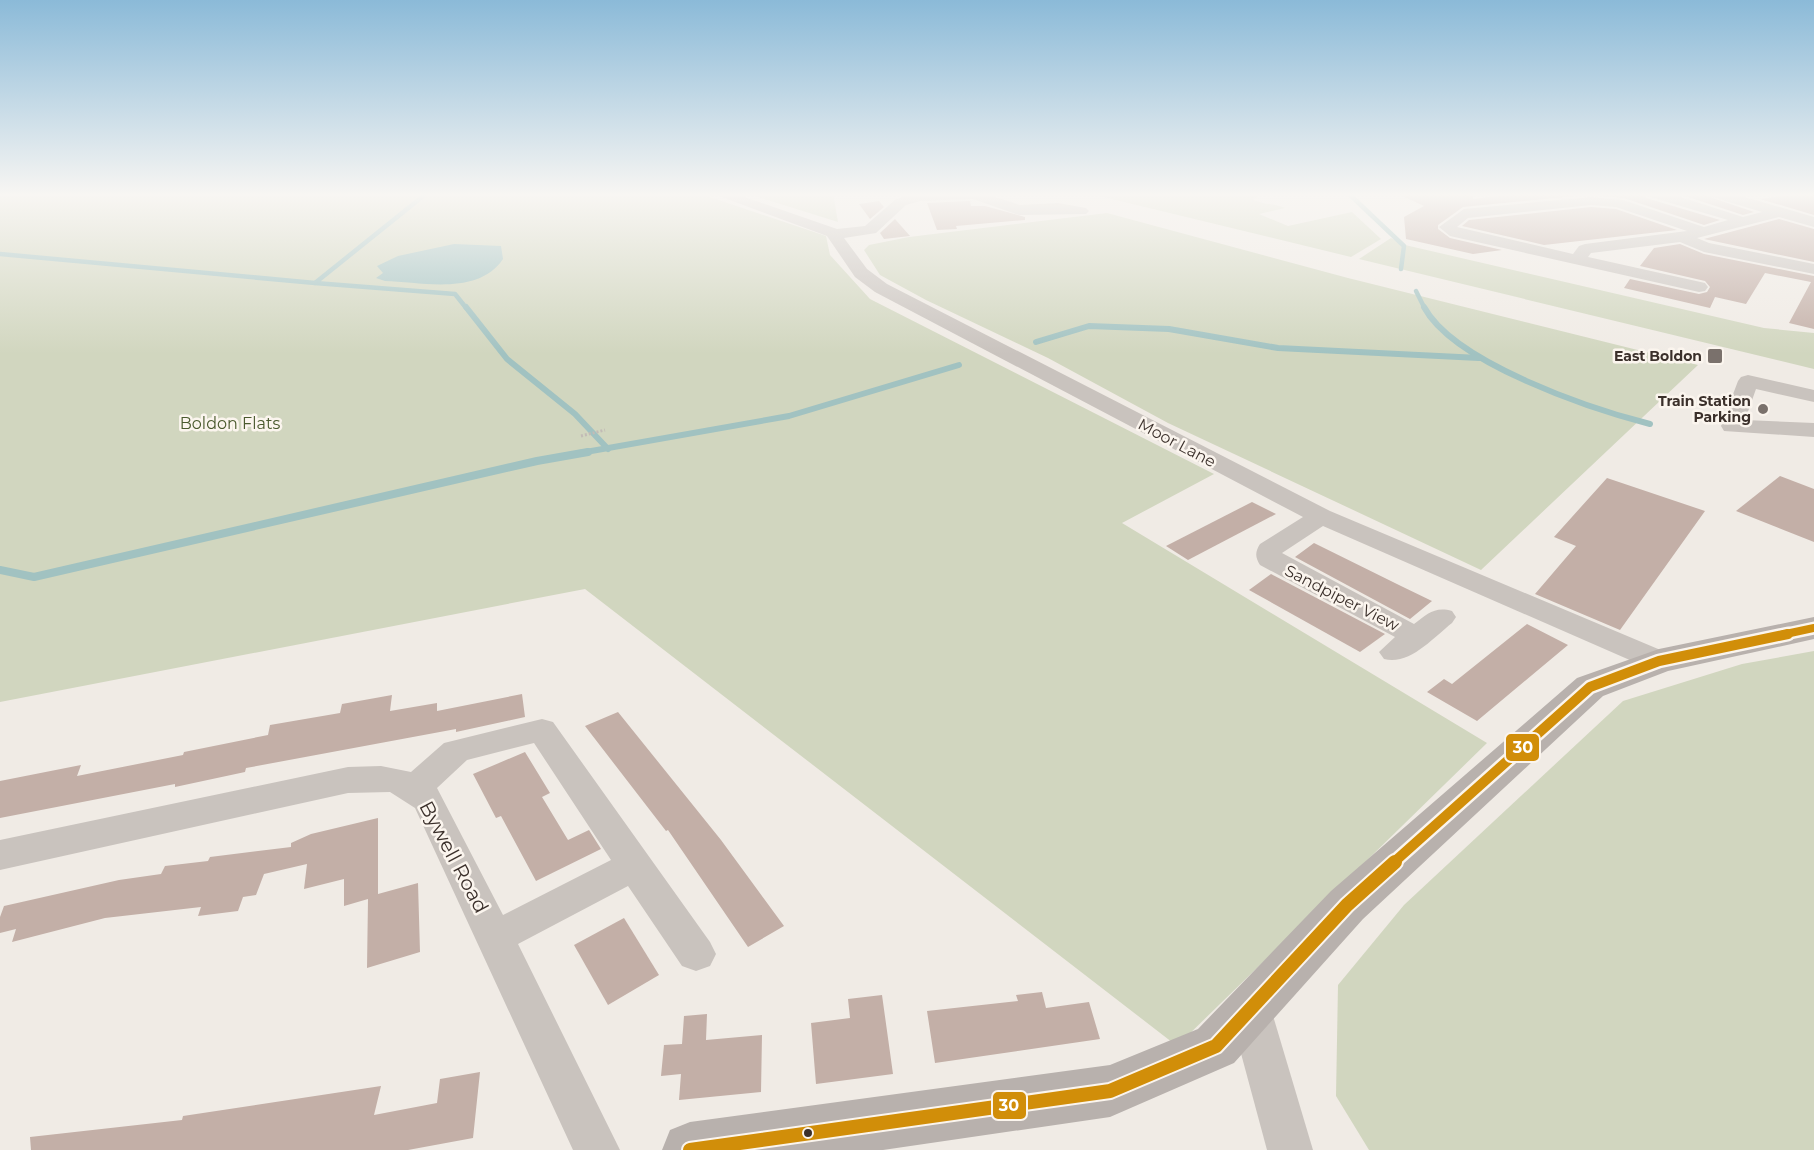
<svg xmlns="http://www.w3.org/2000/svg" width="1814" height="1150" font-family="Montserrat,sans-serif">
  <style>
    .green { fill: #d1d6bf }
    .water { fill: #a1c2c1 }
    .lines { fill: none; stroke-linecap: round; stroke-linejoin: round }
    .stream-far2 { stroke: #a1c2c1; stroke-width: 4.5 }
    .stream-far1 { stroke: #a1c2c1; stroke-width: 6 }
    .stream { stroke: #a1c2c1; stroke-width: 8 }
    .building { fill: #c3afa7 }
    .path { stroke: #c2bbb6; stroke-width: 3; stroke-dasharray: 2 2; stroke-linecap: butt }
    .minor { fill: #c9c3be; fill-rule: evenodd }
    .major { fill: #b8b1ad; fill-rule: evenodd }
    .bus-1-far2-casing { stroke: #fbf5ee; stroke-width: 13 }
    .bus-1-far1-casing { stroke: #fbf5ee; stroke-width: 15 }
    .bus-1-casing { stroke: #fbf5ee; stroke-width: 18 }
    .bus-1-far2 { stroke: #d18e09; stroke-width: 8 }
    .bus-1-far1 { stroke: #d18e09; stroke-width: 10 }
    .bus-1 { stroke: #d18e09; stroke-width: 14 }
    .poi-dot { fill: #7a716c; stroke: #fbf5ee; stroke-width: 2 }
    .bus-dot { fill: #3b302b; stroke: #fbf5ee; stroke-width: 2 }
    .labels { text-anchor: middle; dominant-baseline: central; stroke-width: 5; stroke-linejoin: round; paint-order: stroke }
    .far-poi-label { font-size: 14px; font-weight: bold; fill: #3b302b; stroke: #fbf5ee; text-anchor: end }
    .park-label { font-size: 16px; fill: #4a5a2e; stroke: #fbf5ee }
    .street-label { font-size: 16px; fill: #3b302b; stroke: #fbf5ee }
    .near-street-label { font-size: 20px; fill: #3b302b; stroke: #fbf5ee }
    .line-badge { stroke: #fbf5ee; stroke-width: 2 }
    .badge-label { font-size: 16px; text-anchor: middle; font-weight: bold; fill: #fff }
  </style>
  <rect width="100%" height="100%" fill="#f0ebe5"/>
  <g class="green">
    <path d="M0 193H698L826 236 830 255 870 299 1214 474 1122 523 1487 743 1177 1046 585 589 0 702Z"/>
    <path d="M745 193H833L838 222Z"/>
    <path d="M1087 193H1266L1251 195 1258 198 1252 199C1263 205 1273 203 1285 208L1259 214 1288 226 1352 212 1381 239 1351 257Z"/>
    <path d="M1107 213 1348 278 1698 365 1481 570 1168 423 1048 358 926 300 880 275 864 250 869 245 909 237Z"/>
    <path d="M1391 238 1405 245 1764 328 1814 333V369L1359 259Z"/>
    <path d="M1814 651V1150H1369L1336 1096 1338 985 1404 905 1623 701 1742 664Z"/>
  </g>
  <path class="water" d="M454 244 501 246 503 259C478 296 422 282 385 281L376 278 383 273 377 266 398 256Z"/>
  <g class="lines">
    <g class="stream-far2">
      <path d="M427 193 315 283 455 294 467 309"/>
      <path d="M1348 193 1404 246 1401 269"/>
      <path d="M0 254 315 283"/>
      <path d="M1416 291 1425 309"/>
    </g>
    <g class="stream-far1">
      <path d="M466 307 507 359 575 414 608 449"/>
      <path d="M1424 307C1454 363 1591 409 1650 424"/>
      <path d="M1036 342 1089 326 1169 329 1278 348 1479 358"/>
      <path d="M580 453 789 416 959 365"/>
    </g>
    <path class="stream" d="M0 570 34 577 537 461 588 452"/>
  </g>
  <g class="building">
    <path d="M1396 193H1473V199L1527 193H1566L1574 196 1463 207 1438 225V229L1450 238 1502 250 1473 254 1406 239 1404 217 1424 206Z"/>
    <path d="M1603 193H1643L1646 198 1720 220 1704 225 1624 198 1603 196Z"/>
    <path d="M1676 193H1698L1754 212 1743 215Z"/>
    <path d="M1807 193H1814V215L1760 199Z"/>
    <path d="M879 201 884 207 870 219 859 204Z"/>
    <path d="M970 201 971 206H985L1025 217V220L956 226 957 229 937 230 927 203Z"/>
    <path d="M1591 207 1616 209 1677 230 1544 245 1462 226 1469 220Z"/>
    <path d="M895 219 910 236 884 239 880 233Z"/>
    <path d="M1779 219 1814 229V262L1704 239Z"/>
    <path d="M1680 244 1704 254 1814 276V329L1789 323 1811 282 1765 273 1746 304 1715 297 1710 308 1624 288 1630 279 1699 294 1707 292 1710 287 1705 281 1640 266 1654 248Z"/>
    <path d="M1780 476 1814 489V542L1736 511Z"/>
    <path d="M1607 478 1705 511 1620 630 1535 594 1576 546 1554 537Z"/>
    <path d="M1252 502 1276 514 1188 560 1166 546Z"/>
    <path d="M1314 543 1401 586 1432 601 1410 619 1295 557Z"/>
    <path d="M1271 574 1385 634 1360 652 1249 590Z"/>
    <path d="M1527 624 1568 645 1477 721 1427 692 1444 679 1452 684Z"/>
    <path d="M522 694 525 717 456 732V729L246 768 245 772 175 787V784L0 818V781L81 765 77 776 183 755 184 752 268 735 270 725 340 713 342 704 392 695 390 711 437 703V711Z"/>
    <path d="M618 712 721 840 784 926 748 947 668 830 666 831 585 726Z"/>
    <path d="M525 752 550 793 542 797 568 840 589 830 601 849 536 881 501 816 496 818 473 774Z"/>
    <path d="M378 818V894L418 883 420 952 367 968 368 899 344 906V879L304 889 307 864 264 874 256 895 243 897 238 911 198 916 201 907 105 918 12 942 16 929 0 933V917L4 906 119 880 161 874 165 866 208 861 210 857 291 847V843L311 834Z"/>
    <path d="M624 918 659 975 608 1005 574 945Z"/>
    <path d="M1042 992 1046 1008 1089 1002 1100 1039 935 1063 927 1011 1018 1001 1016 995Z"/>
    <path d="M882 995 893 1074 816 1084 811 1023 850 1018 848 999Z"/>
    <path d="M707 1014 706 1040 762 1035 761 1092 679 1100 681 1074 661 1076 664 1045 682 1044 684 1016Z"/>
    <path d="M480 1072 473 1138 408 1150H31L30 1137 182 1120 183 1116 381 1086 374 1115 437 1103 440 1079Z"/>
  </g>
  <g class="lines">
    <path class="path" d="M581 436 605 430"/>
    <g class="minor">
      <path d="M711 193H733L837 229 865 226 896 199 918 193H983L1020 205 1058 203 1086 208 1089 211 1086 214 1019 215 973 199 920 201 906 205 876 233 844 238 867 269 887 284 1330 511 1670 654 1674 661 1670 668 1659 671 1648 668 1323 526 1282 553 1414 624C1427 614 1435 606 1452 611L1456 617 1452 623C1433 638 1409 666 1384 659L1379 652 1395 637 1260 565C1255 557 1255 552 1260 544L1303 517 875 292 855 277 827 236Z"/>
      <path d="M1645 193H1668L1743 217 1762 212 1709 196 1707 193H1731L1814 217V227L1779 217 1697 238 1709 243 1814 264V274L1704 252 1680 242 1591 253 1588 257 1705 283 1708 287 1705 291 1699 292 1450 236 1439 227 1464 209 1591 197 1623 200 1704 227 1728 220 1647 196ZM1591 205 1616 207 1687 231 1585 244 1579 246 1573 254 1457 227 1468 218Z"/>
      <path d="M1748 375 1814 390V402L1756 389 1745 420 1814 423V437L1724 431 1721 426 1738 381 1741 377Z"/>
      <path d="M542 719 553 722 710 942 716 954 710 966 696 971 682 966 628 886 518 944 620 1150H573L415 808 390 792 348 793 0 870V840L348 767 381 766 411 772 444 743ZM534 743 611 860 503 915 437 788 467 760Z"/>
      <path d="M1250 990 1265 996 1271 1009 1313 1150H1267L1229 1009 1235 996Z"/>
    </g>
    <path class="major" d="M1814 617V639L1668 671 1603 696 1363 919 1234 1063 1110 1117 883 1150H662L670 1130 690 1122 1110 1065 1198 1029 1331 891 1577 678 1659 649Z"/>
    <g class="bus-1-far2-casing">
      <path id="bus-1-far2" d="M1781 635 1814 628"/>
    </g>
    <g class="bus-1-far1-casing">
      <path id="bus-1-far1" d="M1393 863 1590 687 1659 661 1788 634"/>
    </g>
    <g class="bus-1-casing">
      <path id="bus-1" d="M690 1150 1110 1091 1216 1046 1347 905 1395 862"/>
    </g>
    <use href="#bus-1-far2" class="bus-1-far2"/>
    <use href="#bus-1-far1" class="bus-1-far1"/>
    <use href="#bus-1" class="bus-1"/>
  </g>
  <linearGradient id="sky" x2="0" y2="1"><stop stop-color="#8bbad8"/><stop offset="0.55" stop-color="#f8f6f3"/><stop offset="1" stop-color="#f8f6f3" stop-opacity="0"/></linearGradient>
  <rect width="1814" height="354" fill="url(#sky)"/>
  <g class="poi-dot">
    <rect x="1707" y="348" width="16" height="16" rx="3"/>
    <circle cx="1763" cy="409" r="6"/>
  </g>
  <circle class="bus-dot" cx="808" cy="1133" r="5"/>
  <g class="labels">
    <g class="far-poi-label">
      <text x="1702" y="356">East Boldon</text>
      <text x="1751" y="401">Train Station<tspan x="1751" dy="16">Parking</tspan></text>
    </g>
    <g class="park-label">
      <text x="230" y="423">Boldon Flats</text>
    </g>
    <g class="street-label">
      <text transform="translate(1177 443) rotate(28)">Moor Lane</text>
      <text transform="translate(1342 598) rotate(27)">Sandpiper View</text>
    </g>
    <g class="near-street-label">
      <text transform="translate(454 857) rotate(62)">Bywell Road</text>
    </g>
  </g>
  <g class="line-badge">
    <rect x="1505" y="733" width="35" height="29" rx="6" fill="#d18e09"/>
    <rect x="992" y="1091" width="35" height="29" rx="6" fill="#d18e09"/>
  </g>
  <g class="badge-label">
    <text x="1523" y="753">30</text>
    <text x="1009" y="1111">30</text>
  </g>
</svg>
